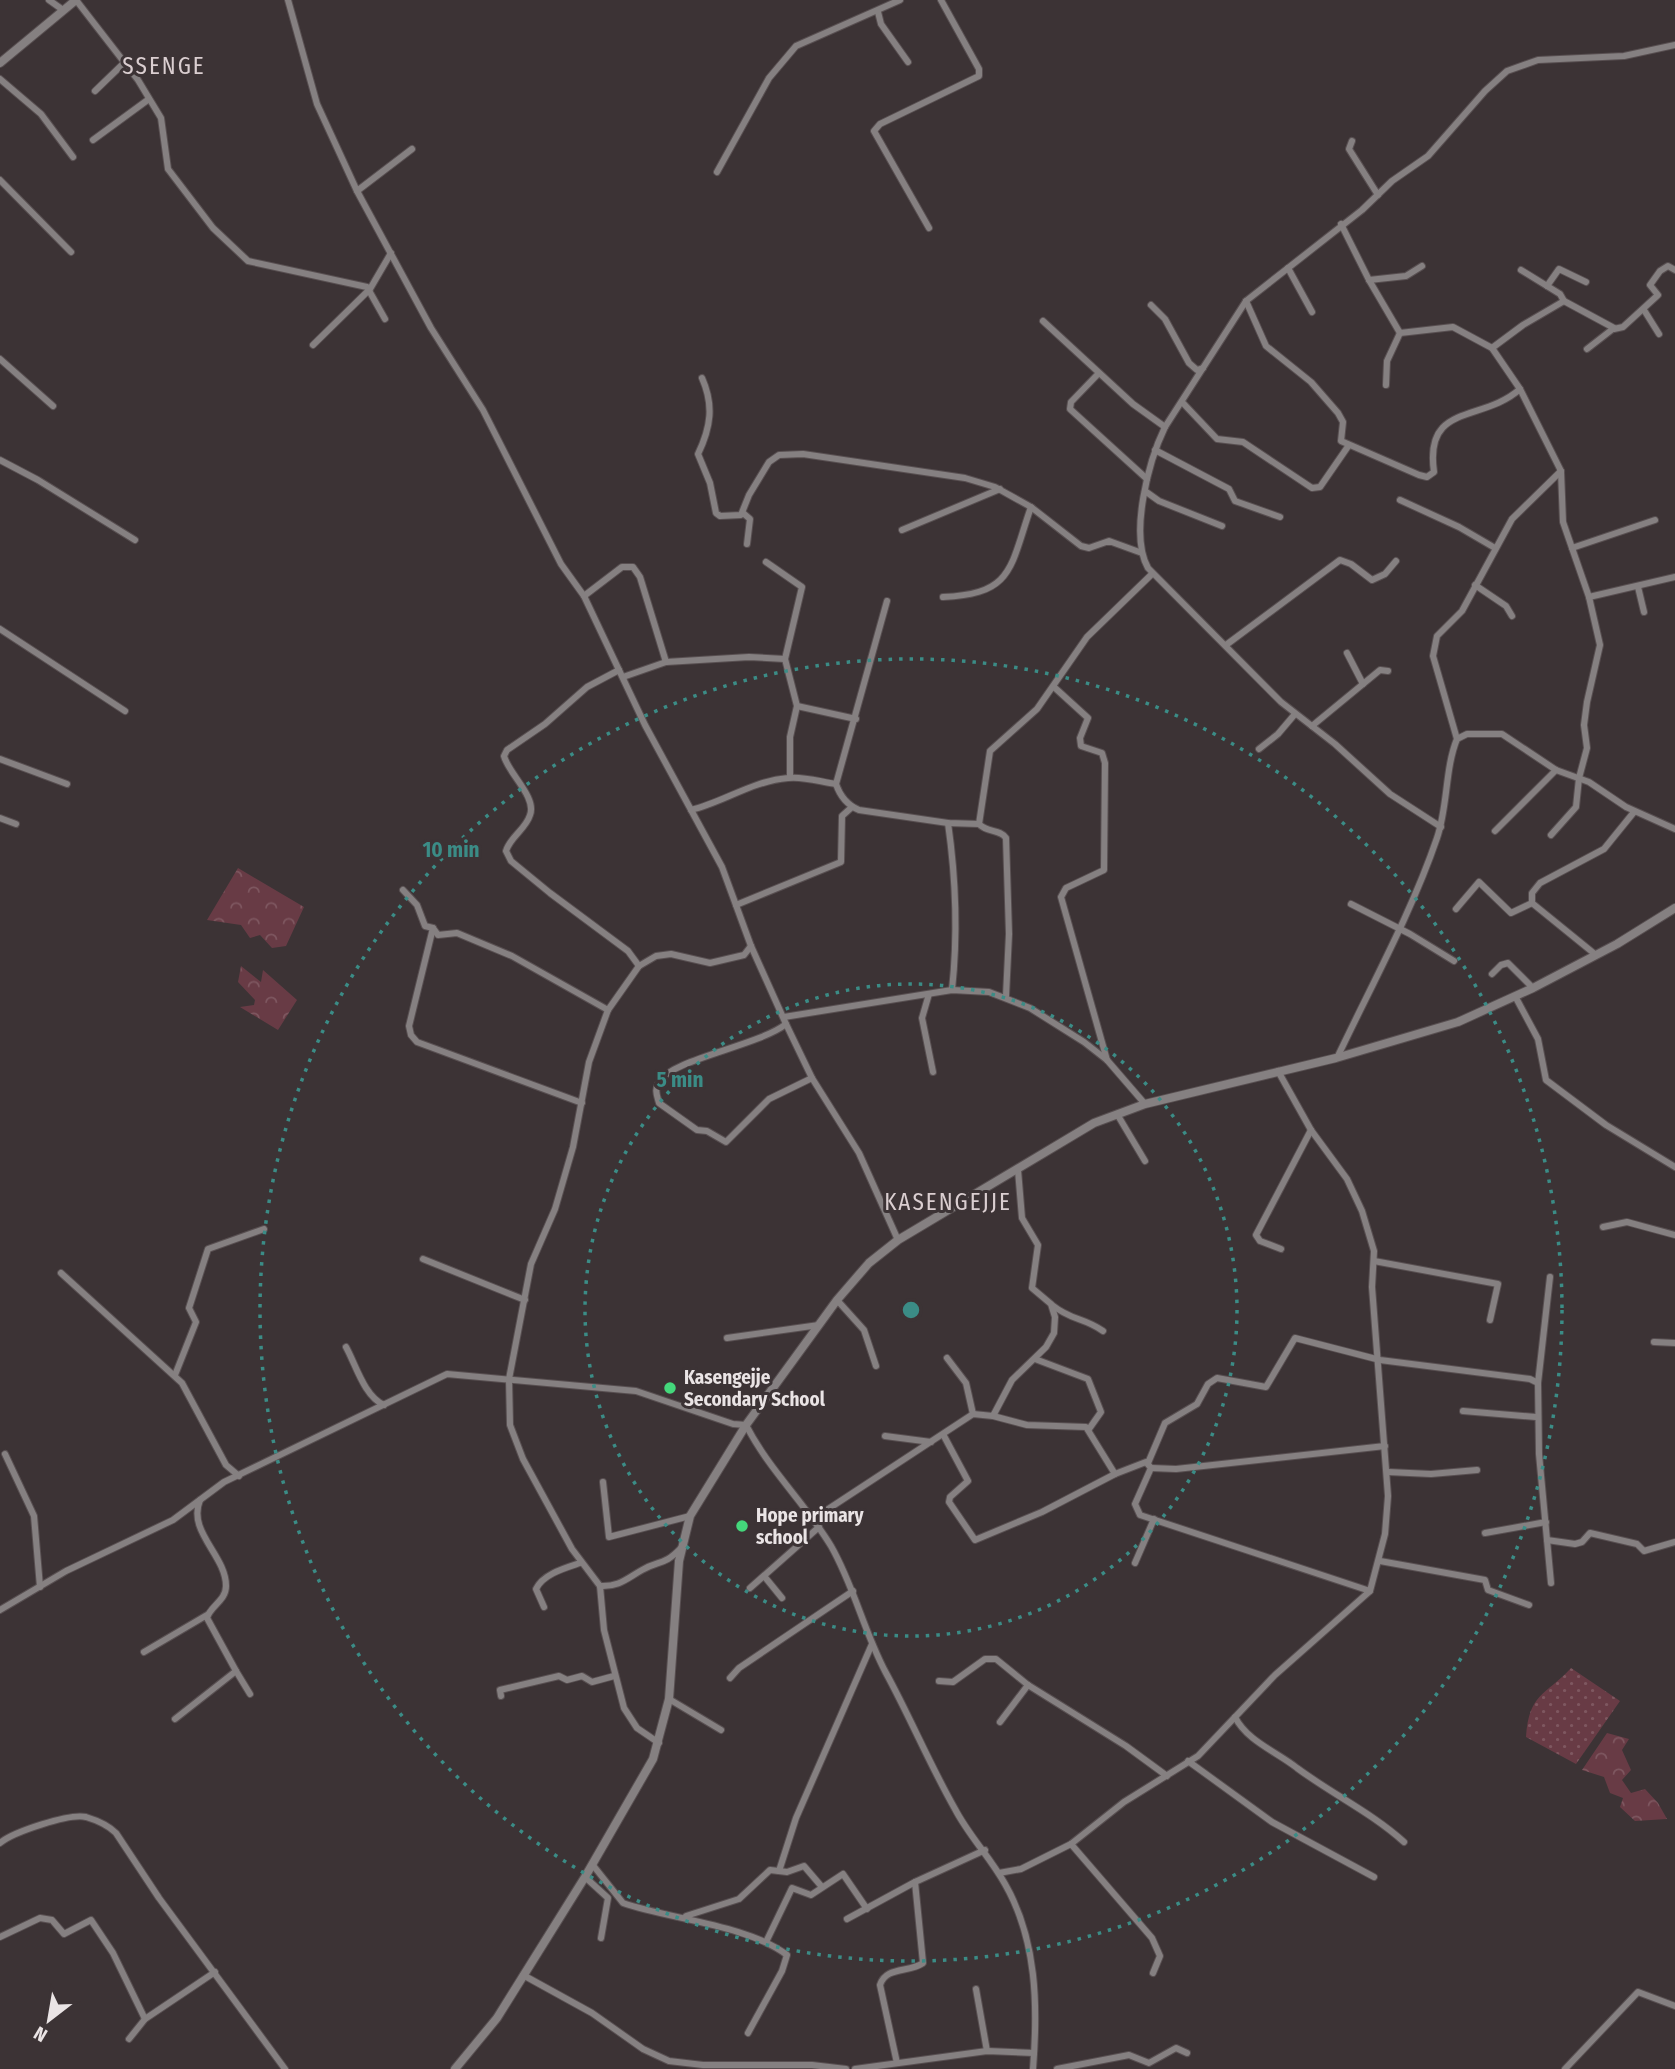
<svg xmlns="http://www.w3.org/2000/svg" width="1675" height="2069" font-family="'Fira Sans Condensed',sans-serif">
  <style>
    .grass { fill: url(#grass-dots) }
    .forest { fill: url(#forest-crowns) }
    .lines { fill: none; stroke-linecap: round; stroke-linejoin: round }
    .minor-casing { stroke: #584f51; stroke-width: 8 }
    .tertiary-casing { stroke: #584f51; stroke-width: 10 }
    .minor { stroke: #858081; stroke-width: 6 }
    .tertiary { stroke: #858081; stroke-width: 8 }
    .ring { fill: none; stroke: #3b8c86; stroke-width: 3.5; stroke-dasharray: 3.5 7 }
    .poi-dot { fill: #44d77b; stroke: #3c3335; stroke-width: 2.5 }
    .labels { text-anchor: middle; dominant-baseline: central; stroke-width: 6; stroke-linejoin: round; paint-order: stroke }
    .poi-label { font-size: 19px; font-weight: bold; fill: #eae4e5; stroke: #3c3335; text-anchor: start }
    .quarter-label { font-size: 23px; letter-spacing: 2px; fill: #daced0; stroke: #3c3335 }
    .centre { fill: #3b8c86; stroke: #3c3335; stroke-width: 3.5 }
    .ring-label { font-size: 21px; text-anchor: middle; font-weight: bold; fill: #3b8c86; stroke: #3c3335; stroke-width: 6; stroke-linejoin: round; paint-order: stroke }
  </style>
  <defs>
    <pattern id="grass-dots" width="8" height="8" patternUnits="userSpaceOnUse" patternTransform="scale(1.75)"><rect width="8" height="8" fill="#683b45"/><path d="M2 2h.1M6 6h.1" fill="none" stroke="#7e5760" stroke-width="1.8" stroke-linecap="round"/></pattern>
    <pattern id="forest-crowns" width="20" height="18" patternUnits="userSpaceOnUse" patternTransform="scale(1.75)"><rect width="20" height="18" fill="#683b45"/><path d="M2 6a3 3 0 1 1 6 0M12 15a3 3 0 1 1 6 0" fill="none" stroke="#7e5760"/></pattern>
  </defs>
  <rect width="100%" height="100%" fill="#3c3335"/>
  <path class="grass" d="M1571 1668 1620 1701 1576 1764 1526 1737C1529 1693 1545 1696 1571 1668Z"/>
  <g class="forest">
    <path d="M238 868 304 907 286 946 272 948 260 935 250 938 241 925 207 920Z"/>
    <path d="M241 966 261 982 263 970 297 1000 278 1030 240 1007 254 1005 255 1000 238 982Z"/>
    <path d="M1607 1733 1629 1739 1622 1750 1631 1770 1622 1780 1631 1793 1645 1789 1658 1803 1667 1819 1635 1821 1620 1807 1623 1798 1610 1793 1604 1777 1582 1770Z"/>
  </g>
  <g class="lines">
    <g class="minor-casing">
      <g id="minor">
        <path d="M49 0 63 10"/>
        <path d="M76 0 138 80 161 118 168 169 213 228 248 261 367 287 385 319"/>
        <path d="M288 0 317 104 357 191 431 328 483 410 561 564 584 596 645 725 722 867 751 946 786 1024 812 1078 859 1153 898 1240"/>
        <path d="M878 12 881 24 908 62"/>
        <path d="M0 79 41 114 73 157"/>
        <path d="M95 91 126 61"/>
        <path d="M93 140 149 99"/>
        <path d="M1352 141 1349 149 1378 195"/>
        <path d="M717 172 769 78 796 46 900 0"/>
        <path d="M0 180 71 252"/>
        <path d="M357 191 412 149"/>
        <path d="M1341 224 1369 280 1400 333 1453 327 1492 348 1520 389 1561 471 1563 522 1589 597 1600 645 1587 702 1584 725 1587 748 1579 778 1576 807 1551 835"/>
        <path d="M929 228 874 131 880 124 979 76V69L941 0"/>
        <path d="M1288 268 1312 312"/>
        <path d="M1369 280 1406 276 1422 266"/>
        <path d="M1547 286 1559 269 1586 282"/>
        <path d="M1246 301 1266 346 1311 382 1338 413 1343 422 1341 441 1419 475 1427 477 1434 472C1424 402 1482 423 1520 389"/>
        <path d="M1564 301 1614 328 1587 349"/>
        <path d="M1151 305 1165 319 1189 363 1197 370 1203 368"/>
        <path d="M1644 310 1659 334"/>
        <path d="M1043 321 1133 404 1165 427"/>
        <path d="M1614 329 1623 327 1658 295 1650 285 1660 271 1668 266 1675 270"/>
        <path d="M313 345 370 289 391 253"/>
        <path d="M1492 348 1523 325 1564 301 1560 294 1521 270"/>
        <path d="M0 359 53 406"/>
        <path d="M1098 374 1071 402 1070 409 1147 479"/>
        <path d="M702 378C714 405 711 427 698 454L710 483 716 513 720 516 741 515 749 495 769 462 779 455 803 454 965 478 995 487 1031 507 1081 546 1089 548 1109 541 1142 553"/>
        <path d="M1386 385 1387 361 1400 333"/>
        <path d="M1182 402 1217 439 1243 442 1312 488 1320 487 1349 445"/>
        <path d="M1155 450 1229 489 1235 501 1280 517"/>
        <path d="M0 460 38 480 135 540"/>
        <path d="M1145 491 1159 501 1222 526"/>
        <path d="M1400 500 1459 527 1495 548"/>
        <path d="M743 513 750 519 747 544"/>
        <path d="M902 530 1000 489"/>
        <path d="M1572 548 1655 520"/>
        <path d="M766 562 802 587 785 659 797 706 790 737V777"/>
        <path d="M1475 585 1506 606 1512 616"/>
        <path d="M1638 587 1644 612"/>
        <path d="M584 596 622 567H633L640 577 666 662"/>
        <path d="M943 597C1014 594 1010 567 1031 507"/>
        <path d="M1589 597 1675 577"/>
        <path d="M887 601 836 784C840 796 847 805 859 810L948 823 979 824"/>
        <path d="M0 629 125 711"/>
        <path d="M1226 645 1340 560 1351 564 1372 580 1385 574 1396 561"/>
        <path d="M1347 653 1363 684"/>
        <path d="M619 670 587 687 545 724 507 750 504 756C508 773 537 797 530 815 526 829 510 837 506 851L511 861 550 893 628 951 639 966"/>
        <path d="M623 677 666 662 749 657 785 659"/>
        <path d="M1054 687 1088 718 1080 738 1081 746 1102 753 1105 763 1104 870 1066 888 1061 897 1107 1060"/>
        <path d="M797 706 856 719"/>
        <path d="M1312 726 1380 670 1388 671"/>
        <path d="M1457 739 1433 656 1437 636 1462 611 1512 519 1561 471"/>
        <path d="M1259 749 1278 734 1295 714"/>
        <path d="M0 759 67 784"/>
        <path d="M691 810C724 802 752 781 788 778 803 776 821 782 836 784"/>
        <path d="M0 818 16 824"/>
        <path d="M948 823C956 879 958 934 952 990"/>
        <path d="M1441 827 1390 794 1335 744 1281 702 1148 568C1129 534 1149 460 1165 427L1246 301 1362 210 1392 181 1428 156 1485 91 1507 71 1538 60 1624 56 1675 45"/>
        <path d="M1495 831 1556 770"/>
        <path d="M403 890 417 905 425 926 433 928 438 935 457 933 512 956 608 1010"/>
        <path d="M1351 904 1410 934 1454 961"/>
        <path d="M736 905 841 862 842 816 852 807"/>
        <path d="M1456 909 1479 882 1511 913 1532 903"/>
        <path d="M433 928 409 1026 411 1035 417 1042 582 1103"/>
        <path d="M1596 955 1532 903V893L1540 883 1604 849 1634 812"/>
        <path d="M1492 974 1501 965 1508 963 1533 988"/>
        <path d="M929 994 922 1018 933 1072"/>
        <path d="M1006 996 1009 934 1006 838C1000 829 987 833 979 824L990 751 1037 709 1087 637 1152 574"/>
        <path d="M1515 996 1538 1039 1546 1080 1606 1125 1675 1167"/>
        <path d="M784 1017 952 990 989 992 1030 1008 1084 1042 1107 1060 1145 1104"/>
        <path d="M786 1024C758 1046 672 1059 659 1082 654 1090 657 1095 659 1103L697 1130 707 1131 726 1142 769 1099 812 1078"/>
        <path d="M1337 1058C1371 986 1411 914 1437 838 1448 806 1445 768 1457 739L1467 734H1502L1556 770 1589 782 1626 807 1675 829"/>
        <path d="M1117 1114 1145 1161"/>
        <path d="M1603 1227 1627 1222 1675 1235"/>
        <path d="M1281 1249 1260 1241 1256 1235 1311 1130"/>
        <path d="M423 1259 525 1300"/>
        <path d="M1374 1261 1498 1284 1490 1320"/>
        <path d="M61 1273 182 1383 226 1465 239 1476"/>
        <path d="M837 1300 864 1330 876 1366"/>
        <path d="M1052 1305C1072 1321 1083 1317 1103 1331"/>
        <path d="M727 1338 819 1325"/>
        <path d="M1654 1342 1675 1343"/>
        <path d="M346 1347C356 1365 364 1396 384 1405"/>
        <path d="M947 1358 966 1383 973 1414"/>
        <path d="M1035 1359 1088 1379 1101 1412 1089 1429"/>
        <path d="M175 1375 196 1322 189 1308 208 1249 264 1229"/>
        <path d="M1538 1383 1550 1277"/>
        <path d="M1463 1411 1536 1417"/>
        <path d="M993 1416 1027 1425 1086 1427 1115 1474"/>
        <path d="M885 1436 931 1442"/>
        <path d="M944 1436 968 1481 950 1497 949 1502 975 1540 1042 1512 1115 1474 1146 1462 1151 1468 1135 1504 1140 1515 1370 1591"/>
        <path d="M5 1454 34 1516 40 1587"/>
        <path d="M1148 1463 1165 1423 1197 1404 1208 1384 1217 1378 1266 1387 1295 1338 1380 1360 1530 1379 1538 1383 1539 1454 1551 1583"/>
        <path d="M1151 1468 1176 1469 1385 1446"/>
        <path d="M1388 1472 1431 1474 1477 1470"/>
        <path d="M603 1482 609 1537 690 1516"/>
        <path d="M813 1519 973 1414 993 1416 1012 1380 1046 1347 1054 1333 1055 1317 1051 1304 1032 1288 1038 1245 1022 1218 1018 1170"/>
        <path d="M1485 1533 1546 1522"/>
        <path d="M1547 1540 1575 1544 1582 1542 1590 1533 1637 1544 1644 1551 1675 1542"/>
        <path d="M1380 1561 1485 1580 1488 1590 1529 1605"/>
        <path d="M1135 1563 1154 1519"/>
        <path d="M764 1576 782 1598"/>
        <path d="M600 1586C619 1587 626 1579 642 1570 659 1560 664 1566 681 1548"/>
        <path d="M750 1588 819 1527"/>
        <path d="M544 1607 536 1589C543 1574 565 1568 580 1563"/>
        <path d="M0 1610 66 1571 173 1520 224 1482 447 1374 636 1391 733 1424 746 1425C769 1470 805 1503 831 1546 854 1586 864 1632 886 1673 910 1717 930 1765 955 1809 969 1836 990 1857 1005 1884 1037 1940 1038 2006 1033 2069"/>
        <path d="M144 1652 207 1615"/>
        <path d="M236 1671 250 1694"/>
        <path d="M730 1678 739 1668 853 1591"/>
        <path d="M939 1681 953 1682 985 1659H996L1028 1685 1126 1746 1167 1776"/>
        <path d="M501 1696 500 1690 559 1676 567 1680 582 1676 592 1682 614 1676"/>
        <path d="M669 1699 721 1730"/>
        <path d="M1235 1717C1247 1741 1277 1752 1297 1768 1332 1794 1372 1813 1404 1842"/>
        <path d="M175 1719 236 1671 207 1618C210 1606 226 1601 226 1586 226 1555 187 1532 200 1500"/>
        <path d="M1000 1722 1028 1685"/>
        <path d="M659 1743 637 1728 624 1708 604 1630 600 1586 572 1549 523 1459 510 1425 509 1379 531 1264 555 1209 573 1147 589 1062 608 1010 639 966 656 956 671 954 710 963 744 955 751 946"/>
        <path d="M1188 1761 1272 1822 1374 1877"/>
        <path d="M0 1843C13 1832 70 1813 86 1817 96 1820 109 1826 116 1833L159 1898 285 2069"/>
        <path d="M1071 1844 1152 1938 1160 1956 1153 1973"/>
        <path d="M592 1864 623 1903C669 1919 748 1925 787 1955L782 1971 748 2033"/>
        <path d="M779 1871 796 1818 872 1644"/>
        <path d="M999 1873 1021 1869 1071 1844 1124 1802 1198 1756 1275 1675 1370 1591 1385 1534 1388 1496 1372 1287 1374 1251 1362 1211 1347 1179 1311 1130 1278 1071"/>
        <path d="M585 1877 608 1898 601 1938"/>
        <path d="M686 1916 739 1899 770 1870 787 1872 804 1866 822 1887"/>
        <path d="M847 1919 915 1882"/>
        <path d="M0 1937 40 1918 52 1920 64 1934 91 1920 113 1953 145 2019"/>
        <path d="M766 1942 792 1888 811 1895 843 1874 867 1909"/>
        <path d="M523 1975 592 2013 643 2049 669 2061 703 2065H812L846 2069"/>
        <path d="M976 1989 987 2051"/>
        <path d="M129 2039 145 2019 215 1972"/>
        <path d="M897 2063 880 1985C886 1966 909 1973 923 1963L915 1882 985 1850"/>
        <path d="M855 2069 987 2051 1034 2053"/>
        <path d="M1057 2069 1129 2055 1149 2063 1176 2048 1187 2053"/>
        <path d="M1565 2069 1638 1992 1675 2006"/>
      </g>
    </g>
    <g class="tertiary-casing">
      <g id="tertiary">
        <path d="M0 63 76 0"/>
        <path d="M455 2069 497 2018 585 1877 653 1759 669 1699 679 1561 690 1516 746 1425 837 1300 869 1263 898 1240 1094 1123 1145 1104 1336 1058 1458 1022 1533 988 1617 944 1675 908"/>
      </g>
    </g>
    <use href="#minor" class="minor"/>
    <use href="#tertiary" class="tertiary"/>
  </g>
  <g class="ring">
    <circle cx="911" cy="1310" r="326"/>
    <circle cx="911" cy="1310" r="651"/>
  </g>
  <g class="poi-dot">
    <circle cx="670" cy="1388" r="7"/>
    <circle cx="742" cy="1526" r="7"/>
  </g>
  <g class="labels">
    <g class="poi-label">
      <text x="684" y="1377">Kasengejje<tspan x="684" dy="22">Secondary School</tspan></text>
      <text x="756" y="1515">Hope primary<tspan x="756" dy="22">school</tspan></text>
    </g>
    <g class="quarter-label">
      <text x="164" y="66">SSENGE</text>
      <text x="948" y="1202">KASENGEJJE</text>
    </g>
  </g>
  <circle cx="911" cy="1310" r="10" class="centre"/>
  <g class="ring-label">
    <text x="451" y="857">10 min</text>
    <text x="680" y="1087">5 min</text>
  </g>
  <g transform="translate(49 2020) rotate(211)" stroke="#3c3335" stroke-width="5" paint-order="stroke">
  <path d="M0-5L12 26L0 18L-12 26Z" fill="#eae4e5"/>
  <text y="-10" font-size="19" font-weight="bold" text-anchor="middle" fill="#eae4e5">N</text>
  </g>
</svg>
